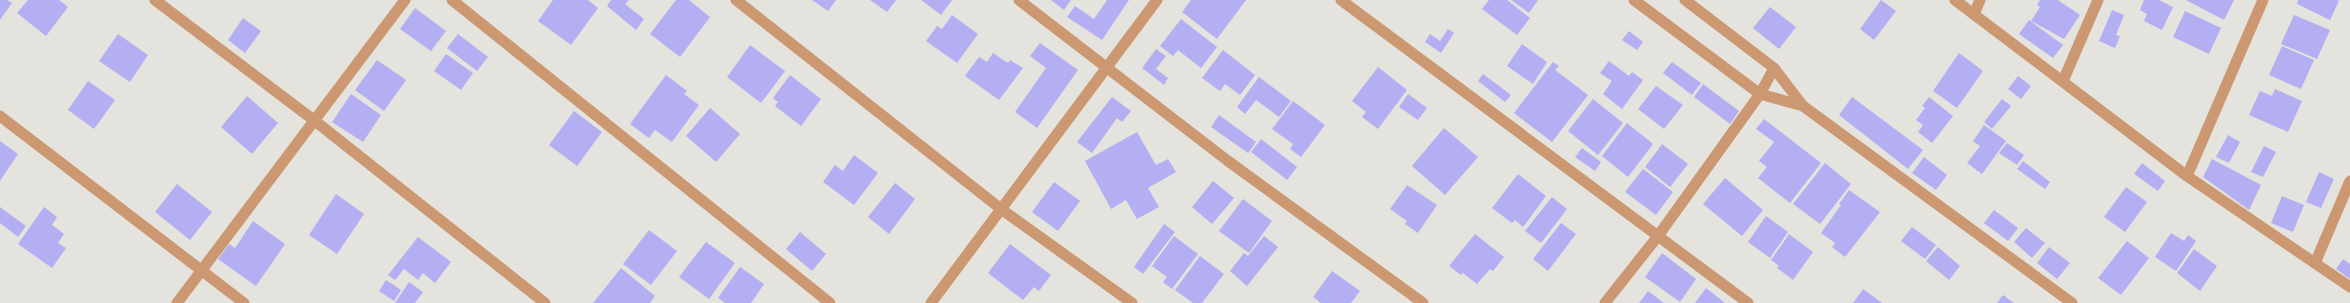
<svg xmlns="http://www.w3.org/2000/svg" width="2350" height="303" font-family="Figtree,sans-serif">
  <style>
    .building { fill: #b4aff2 }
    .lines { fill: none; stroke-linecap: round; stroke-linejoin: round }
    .minor { stroke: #cb9872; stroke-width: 11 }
  </style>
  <rect width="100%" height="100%" fill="#e5e3dd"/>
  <g class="building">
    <path d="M0 0H7L12 3 0 20Z"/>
    <path d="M28 0H59L68 7 46 36 17 13Z"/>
    <path d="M553 0H588L598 8 571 45 538 21Z"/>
    <path d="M611 0H629L625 4 644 19 636 30 607 6Z"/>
    <path d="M676 0H689L710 17 680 57 650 34Z"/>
    <path d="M812 0H836L828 11Z"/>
    <path d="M870 0H896L887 12Z"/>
    <path d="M921 0H952L941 15Z"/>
    <path d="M1051 0H1071L1064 10Z"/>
    <path d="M1107 0H1129L1102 40 1067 17 1075 6 1094 19Z"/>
    <path d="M1191 0H1246L1217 39 1182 12Z"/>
    <path d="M1489 0H1507L1530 18 1517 35 1482 9Z"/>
    <path d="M1511 0H1538L1529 13Z"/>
    <path d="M1881 0 1896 11 1874 40 1860 29Z"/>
    <path d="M2040 0H2058L2080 15 2064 39 2031 21 2040 7 2037 5Z"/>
    <path d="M2144 0H2159L2173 7 2162 30 2144 21 2147 14 2140 10Z"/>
    <path d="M2186 0H2234L2224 20Z"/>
    <path d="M2298 0H2337L2339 1 2330 20 2297 4Z"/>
    <path d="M1770 7 1796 27 1779 49 1753 28Z"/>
    <path d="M415 8 446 31 431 51 400 29Z"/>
    <path d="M2112 10 2124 15 2116 35 2120 36 2115 48 2099 41Z"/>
    <path d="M2185 11 2221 28 2209 54 2173 37Z"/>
    <path d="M952 15 978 34 957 63 926 41 937 26 942 29Z"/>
    <path d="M2294 15 2330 30 2317 59 2281 44Z"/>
    <path d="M243 18 261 31 245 53 228 40Z"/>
    <path d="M1181 19 1217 47 1201 68 1178 50 1173 56 1160 46Z"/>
    <path d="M2029 20 2063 45 2053 58 2019 34Z"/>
    <path d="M1448 29 1454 33 1441 53 1425 42 1430 34 1440 41Z"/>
    <path d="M1629 31 1643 42 1637 50 1622 40Z"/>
    <path d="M118 34 148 55 130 82 99 61Z"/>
    <path d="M458 34 488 57 477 71 447 48Z"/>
    <path d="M1040 43 1078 70 1037 128 1015 112 1046 68 1030 56Z"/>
    <path d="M1522 44 1547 62 1533 84 1507 66Z"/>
    <path d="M750 45 785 71 761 103 727 77Z"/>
    <path d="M2282 46 2314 60 2301 89 2269 75Z"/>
    <path d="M1156 49 1166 56 1156 69 1168 78 1164 85 1142 68Z"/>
    <path d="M1223 50 1255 75 1240 95 1225 84 1220 91 1202 78Z"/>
    <path d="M993 53 1008 63 1010 60 1023 68 999 100 965 76 979 57 987 62Z"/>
    <path d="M1959 53 1983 71 1957 108 1933 91Z"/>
    <path d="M446 54 473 73 461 90 434 71Z"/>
    <path d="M377 60 406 80 384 111 355 90Z"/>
    <path d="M1609 61 1629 76 1632 72 1643 80 1622 109 1603 94 1612 81 1600 73Z"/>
    <path d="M1553 62 1559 66 1555 70 1588 95 1552 142 1514 113Z"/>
    <path d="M1672 62 1701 83 1692 95 1663 73Z"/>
    <path d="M1378 67 1407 90 1378 129 1362 117 1366 112 1352 101Z"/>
    <path d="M1483 74 1511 95 1505 102 1478 81Z"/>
    <path d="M666 75 687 91 684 94 699 105 672 142 655 130 649 138 630 124Z"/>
    <path d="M790 75 821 99 801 126 775 106 778 102 773 98Z"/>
    <path d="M2018 76 2031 86 2021 99 2008 89Z"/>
    <path d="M1259 77 1291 101 1279 117 1256 100 1245 114 1237 107Z"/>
    <path d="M88 81 115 100 94 129 68 110Z"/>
    <path d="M1703 84 1739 111 1730 124 1694 97Z"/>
    <path d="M1656 86 1683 105 1664 129 1638 109Z"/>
    <path d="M2275 89 2302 101 2288 132 2249 115 2260 91 2272 96Z"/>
    <path d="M351 94 381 115 363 142 332 122Z"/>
    <path d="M1408 94 1427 108 1418 120 1399 107Z"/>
    <path d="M247 96 278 123 252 154 221 127Z"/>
    <path d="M1112 97 1131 111 1122 122 1117 118 1092 153 1077 142Z"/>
    <path d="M1852 97 1923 150 1908 169 1839 115Z"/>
    <path d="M1929 97 1953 116 1932 143 1918 132 1923 125 1916 120 1925 108 1922 106Z"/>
    <path d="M1593 99 1623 123 1598 155 1568 131Z"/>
    <path d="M2002 99 2011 106 1992 129 1984 122Z"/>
    <path d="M1293 101 1325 125 1301 157 1290 149 1293 144 1272 129Z"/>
    <path d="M710 108 740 134 716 162 686 136Z"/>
    <path d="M574 111 602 132 577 166 549 145Z"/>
    <path d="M1219 115 1256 142 1248 153 1211 127Z"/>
    <path d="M1764 119 1821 163 1790 203 1758 178 1767 167 1759 161 1774 142 1756 129Z"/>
    <path d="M1627 123 1653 144 1628 177 1602 156Z"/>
    <path d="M1984 125 2006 141 1982 174 1967 163 1980 146 1973 141Z"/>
    <path d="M1444 128 1478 157 1445 195 1412 166Z"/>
    <path d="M1137 132 1156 165 1168 159 1176 172 1148 188 1159 207 1137 219 1126 200 1111 209 1085 161Z"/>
    <path d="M2228 135 2240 142 2229 163 2216 157Z"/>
    <path d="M1261 139 1297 167 1287 180 1251 152Z"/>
    <path d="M0 141 18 154 0 181Z"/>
    <path d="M2007 143 2024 155 2017 165 1999 153Z"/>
    <path d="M1662 144 1688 164 1670 187 1645 167Z"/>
    <path d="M2264 146 2276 152 2263 177 2251 172Z"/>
    <path d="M1582 148 1601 162 1595 171 1575 157Z"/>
    <path d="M854 155 878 173 854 205 823 182 835 165 843 171Z"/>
    <path d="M1924 157 1947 175 1936 190 1912 173Z"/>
    <path d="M2212 159 2261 185 2249 210 2203 177Z"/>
    <path d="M2023 161 2050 182 2045 189 2017 169Z"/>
    <path d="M1825 163 1851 184 1820 224 1793 204Z"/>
    <path d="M2142 163 2165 181 2158 191 2134 174Z"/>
    <path d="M1643 169 1673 192 1656 215 1625 192Z"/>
    <path d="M2319 172 2334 179 2321 208 2306 202Z"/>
    <path d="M1518 174 1546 196 1523 227 1515 220 1512 223 1492 208Z"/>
    <path d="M1725 178 1763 210 1742 236 1703 204Z"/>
    <path d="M1213 181 1234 198 1212 224 1192 207Z"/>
    <path d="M1054 182 1080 201 1058 231 1032 212Z"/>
    <path d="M895 183 915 199 889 234 868 217Z"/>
    <path d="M177 184 212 212 190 240 155 212Z"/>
    <path d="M1407 185 1437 205 1418 233 1405 224 1407 221 1390 209Z"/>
    <path d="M2126 187 2147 202 2125 232 2104 217Z"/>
    <path d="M1849 190 1880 212 1845 257 1832 247 1835 243 1821 233 1841 205 1839 204Z"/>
    <path d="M336 194 364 214 337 254 309 235Z"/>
    <path d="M2282 196 2304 205 2293 232 2271 223Z"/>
    <path d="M1552 197 1567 209 1541 243 1525 231Z"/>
    <path d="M1243 199 1272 221 1249 253 1219 231Z"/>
    <path d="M0 207 26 226 18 237 0 223Z"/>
    <path d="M44 207 57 217 52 225 64 234 58 243 66 248 52 268 18 244Z"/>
    <path d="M1994 210 2018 228 2008 241 1984 223Z"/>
    <path d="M1766 216 1788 232 1770 258 1748 242Z"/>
    <path d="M253 221 285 244 256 286 218 259 229 244 235 248Z"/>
    <path d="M1561 223 1576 234 1548 271 1533 259Z"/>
    <path d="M1164 224 1175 232 1143 274 1134 267Z"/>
    <path d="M1912 227 1936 245 1925 259 1901 241Z"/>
    <path d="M2026 228 2045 243 2032 258 2014 242Z"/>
    <path d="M649 230 677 251 651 285 623 264Z"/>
    <path d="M800 232 826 254 812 271 786 249Z"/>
    <path d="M2171 233 2184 241 2188 235 2196 241 2176 271 2155 257Z"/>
    <path d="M1475 234 1504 257 1493 271 1490 269 1477 284 1463 273 1461 275 1449 266Z"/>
    <path d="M1789 234 1813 252 1793 280 1777 268 1779 266 1771 260Z"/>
    <path d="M1174 236 1198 254 1172 289 1163 282 1167 277 1152 266Z"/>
    <path d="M1264 236 1278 247 1247 286 1230 271 1244 253 1248 256Z"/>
    <path d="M418 237 451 262 435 283 423 273 418 280 404 269 395 280 388 275Z"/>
    <path d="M2127 241 2149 258 2121 295 2098 278Z"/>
    <path d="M706 242 735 263 709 299 679 277Z"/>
    <path d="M1010 244 1051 275 1039 291 1034 287 1023 300 988 273Z"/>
    <path d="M1938 247 1960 266 1949 280 1926 261Z"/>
    <path d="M2049 247 2070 263 2057 279 2037 263Z"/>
    <path d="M2194 249 2217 266 2200 291 2177 273Z"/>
    <path d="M1662 253 1696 279 1680 302 1645 277Z"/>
    <path d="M1200 256 1224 274 1202 303H1193L1175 290Z"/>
    <path d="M2343 259 2350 264V279L2336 269Z"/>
    <path d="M740 267 764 284 751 303H725L718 298Z"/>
    <path d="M621 268 655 296 650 303H593Z"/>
    <path d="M1332 271 1360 291 1351 303H1321L1313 297Z"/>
    <path d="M386 280 401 290 394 301 379 291Z"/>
    <path d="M409 282 423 292 415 303H395Z"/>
    <path d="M1706 288 1725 303H1695Z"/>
    <path d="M1863 289 1882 303H1853Z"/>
    <path d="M1648 291 1664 303H1639Z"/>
    <path d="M2003 295 2014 303H1997Z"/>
  </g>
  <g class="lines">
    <g class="minor">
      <path d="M155 0 315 121 545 303"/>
      <path d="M452 0 830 303"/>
      <path d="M736 0 1001 209 1132 303"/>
      <path d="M1019 0 1228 161 1423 303"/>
      <path d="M1341 0 1748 303"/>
      <path d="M1634 0 1760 94 1803 106"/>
      <path d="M1685 0 1774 68 1803 106 2072 303"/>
      <path d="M1955 0 2187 176 2350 287"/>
      <path d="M1974 14 1980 0"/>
      <path d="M2063 81 2098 0"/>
      <path d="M0 116 244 303"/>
      <path d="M2187 176 2263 0"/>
      <path d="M2315 263 2350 181"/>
      <path d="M177 303 405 0"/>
      <path d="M931 303 1157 0"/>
      <path d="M1605 303 1658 236 1760 94 1774 68"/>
    </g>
  </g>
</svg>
